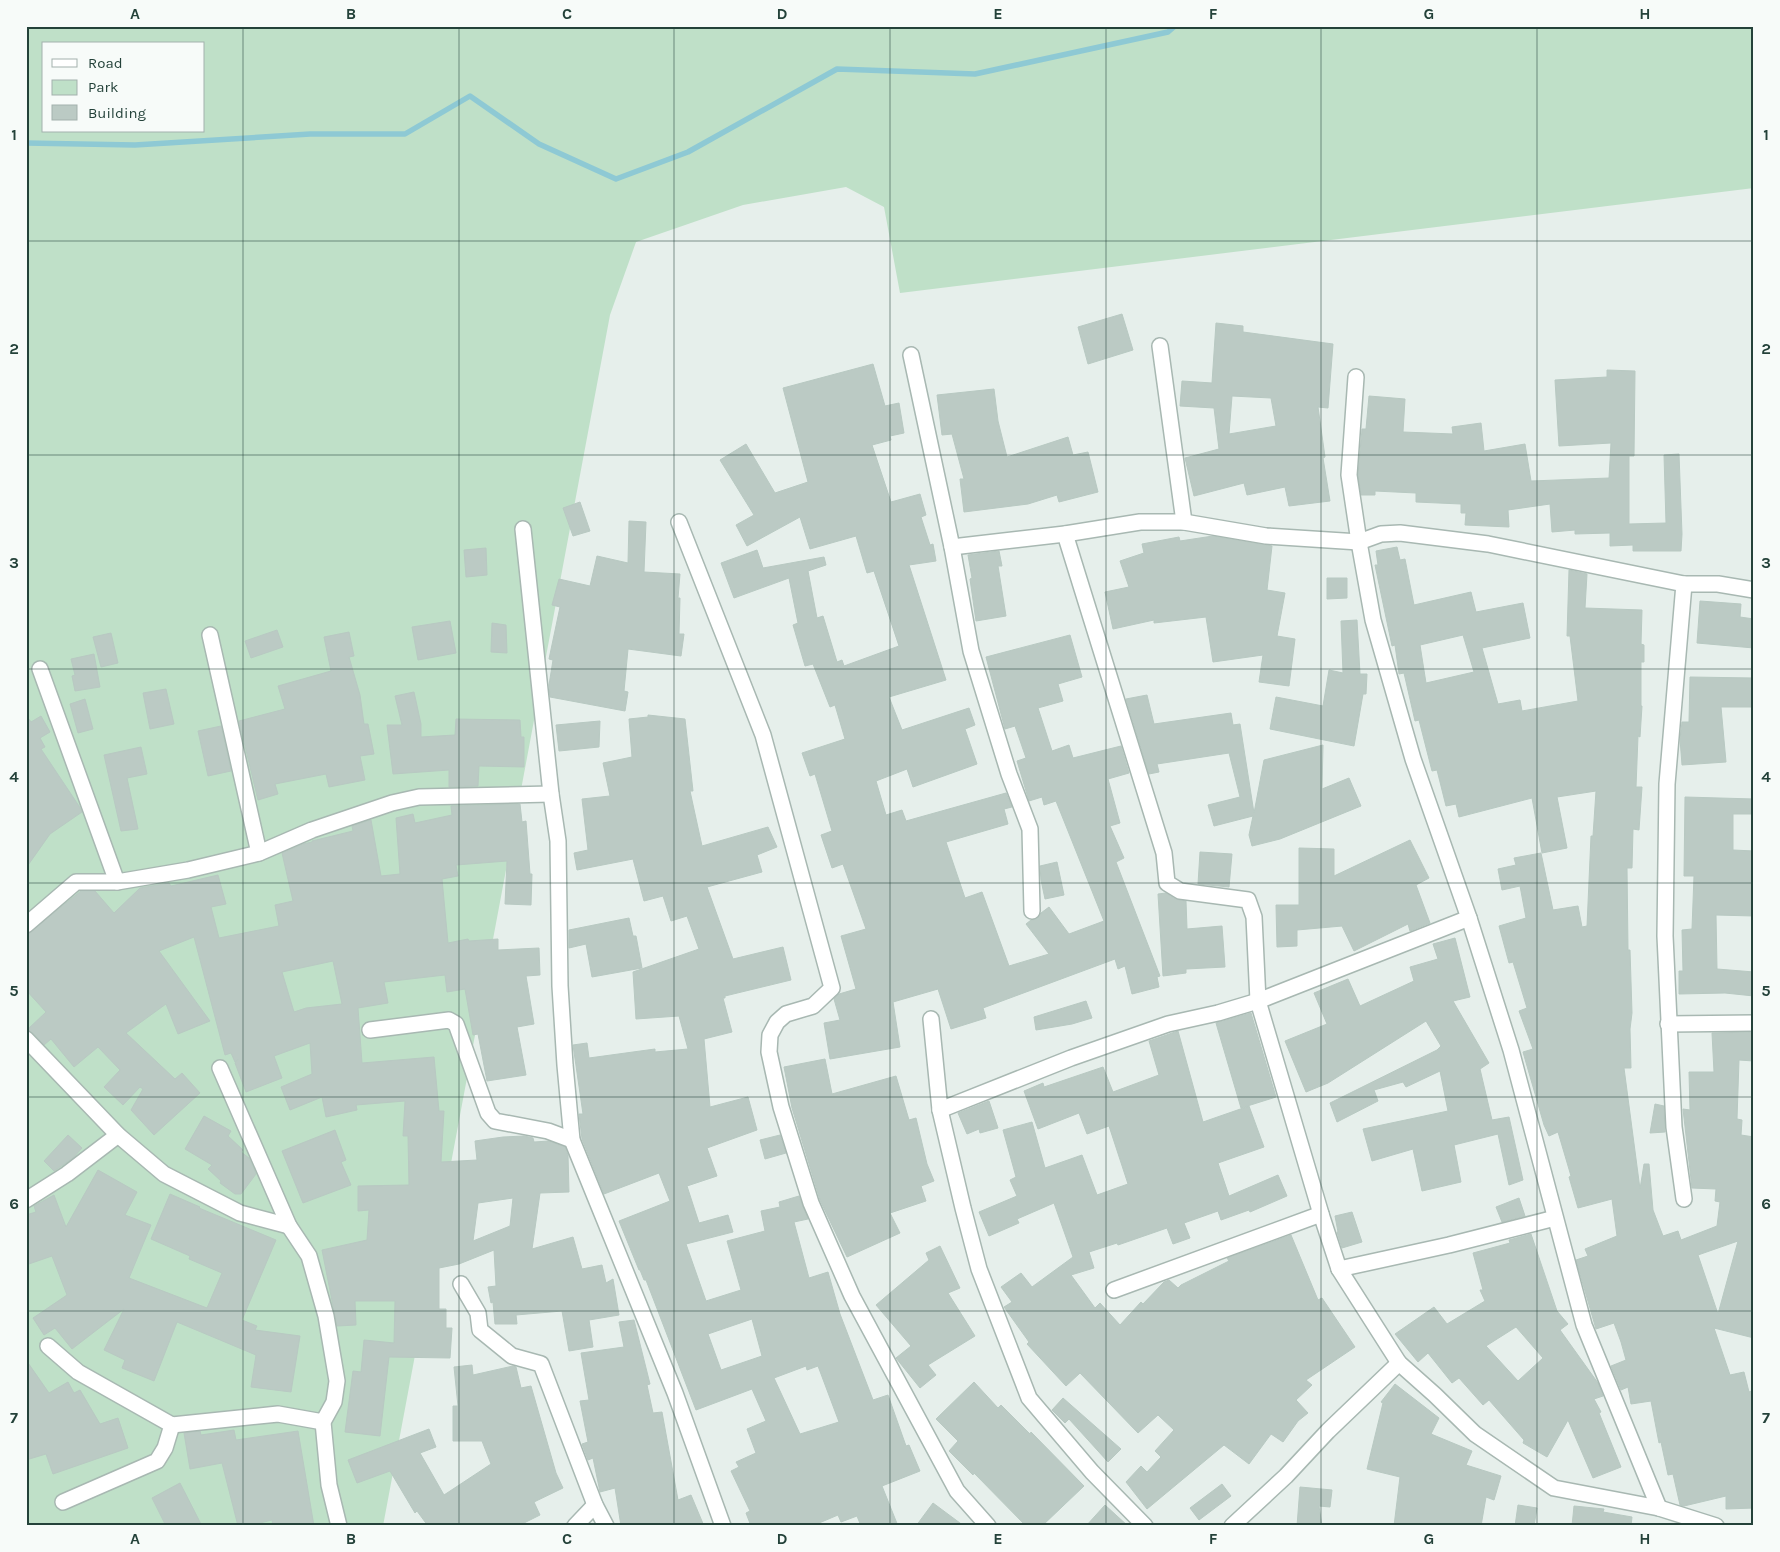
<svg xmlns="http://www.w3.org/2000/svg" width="1780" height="1552" font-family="Karla,sans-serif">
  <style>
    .green { fill: #bfe0c8; fill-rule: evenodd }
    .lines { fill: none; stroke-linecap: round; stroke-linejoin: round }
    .stream { stroke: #8ec9d4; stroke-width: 5.5 }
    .building { fill: #bbcac4; stroke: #b8c9c2; fill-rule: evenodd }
    .minor-casing { stroke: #a8b8b2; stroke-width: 18 }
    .minor { stroke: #fff; stroke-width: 15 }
    .grid { fill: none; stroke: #24423a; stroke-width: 1; stroke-opacity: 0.55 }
    .neatline { fill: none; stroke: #24423a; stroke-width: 2 }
    .grid-label { font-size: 16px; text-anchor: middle; font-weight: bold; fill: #24423a }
  </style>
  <rect width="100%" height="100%" fill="#e6efeb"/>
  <path class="green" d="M26 26H1754V188L900 293 884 207 846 187 743 205 636 242 610 315 383 1526H26ZM44 44H204V131H44Z"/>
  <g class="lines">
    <path class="stream" d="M26 143 135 145 310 134H405L470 96 539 144 616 179 688 152 837 69 975 74 1168 32 1175 26"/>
  </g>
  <g class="building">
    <path d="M1122 314 1133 350 1088 364 1078 327Z"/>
    <path d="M1216 323 1243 326V332L1333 344 1328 408 1318 407 1325 457 1323 458 1330 501 1289 506 1285 487 1247 495 1244 483 1194 496 1185 458 1219 449 1214 408 1180 406 1182 381 1212 383ZM1232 396 1271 398 1276 426 1229 434Z"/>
    <path d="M873 364 885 406 899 403 904 433 890 436 891 440 872 445 891 502 920 494 926 515 921 517 930 545 933 544 936 561 909 565 946 680 889 697 902 730 969 708 975 725 965 729 977 764 913 787 907 769 876 781 886 815 902 810 906 821 1006 793 1012 807 1004 809 1008 824 946 842 965 898 982 892 1009 966 1049 954 1026 924 1031 920 1037 919 1041 913 1049 907 1069 934 1104 921 1056 801 1044 805 1042 797 1029 801 1017 761 1026 758 1015 726 1005 729 986 657 1070 635 1082 677 1058 684 1063 701 1038 708 1052 751 1069 745 1073 758 1121 746 1129 773 1108 779 1120 823 1110 826 1124 858 1116 862 1160 976 1157 977 1159 987 1132 994 1125 966 1118 969 1115 959 983 1008 986 1018 951 1029 938 989 893 1002 900 1047 830 1059 824 1023 840 1020 834 999 839 994 856 989 841 936 866 929 843 864 832 868 821 835 832 831 815 774 810 776 802 753 845 739 835 705 830 707 813 664 805 666 793 625 798 623 789 578 734 598 721 563 757 550 763 568 824 557 826 565 808 571 817 618 823 616 837 662 842 660 844 666 899 646 874 571 867 573 856 536 810 549 800 517 747 546 736 525 754 515 720 460 746 444 775 493 808 482 783 388Z"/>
    <path d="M1607 370 1635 371 1634 456H1629V524L1666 523 1664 455 1679 454 1682 534 1681 551H1633V545L1610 546V533L1575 534V530L1552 532 1550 504 1508 510 1509 527 1465 525 1466 513H1461V504L1416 502V493L1375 491V495H1361L1358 475 1362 429H1366L1369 396 1405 399 1403 432 1453 434 1452 427 1481 423 1484 451 1525 444 1531 481 1609 478 1611 443 1559 446 1555 380 1607 377Z"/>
    <path d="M994 389 998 421 1007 457 1068 437 1073 455 1088 452 1098 492 1059 502 1057 495 1028 504 964 512 960 479H964L952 434 942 435 937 395Z"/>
    <path d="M580 502 590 531 573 536 563 508Z"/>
    <path d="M629 521 646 522 644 572 680 574 678 598H680L679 634H684L681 656 628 649 624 691 628 692 625 711 550 697 549 685 553 660 549 659 560 607 552 605 559 579 590 586 597 556 628 563Z"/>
    <path d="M1213 536 1272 546 1267 590 1285 593 1277 636 1295 639 1289 686 1259 682 1263 655 1213 662 1206 617 1154 623V620L1113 629 1105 592 1129 587 1120 561 1144 553 1142 544 1179 537 1180 541Z"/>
    <path d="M1397 547 1400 560 1405 559 1414 605 1471 592 1476 612 1523 603 1530 638 1482 648 1498 704 1520 700 1522 711 1578 701 1570 636H1567L1569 570 1587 574 1585 608 1642 610 1641 644 1644 645V662H1641V706H1642L1640 737 1638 736 1636 787H1642L1639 830 1633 829 1632 868H1627L1628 950H1630L1632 1013 1630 1029 1631 1068H1624L1640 1189 1644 1164H1649L1653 1210 1663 1236 1678 1231 1681 1240 1717 1226 1720 1202 1715 1201 1716 1189 1692 1188 1683 1109 1690 1110 1689 1072H1714L1712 1033 1754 1032V1061L1739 1060 1737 1119 1742 1120 1741 1135 1754 1137V1338L1714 1328 1730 1375 1744 1372 1749 1392 1754 1390V1508L1726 1509V1496L1684 1506 1680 1505 1673 1474 1668 1475 1661 1442 1659 1443 1651 1401 1631 1404 1628 1387 1621 1390 1611 1366 1626 1360 1621 1342 1614 1323 1596 1329 1576 1260 1588 1256 1585 1249 1617 1236 1612 1199 1578 1208 1569 1177 1571 1176 1558 1132 1549 1136 1544 1125 1523 1052 1533 1049 1519 1011 1527 1008 1513 962 1509 963 1499 926 1526 918 1520 886 1502 890 1498 869 1516 865 1514 858 1541 853 1553 910 1578 906 1582 927 1587 926 1591 836H1593L1596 791 1557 797 1567 848 1542 853 1532 798 1459 817 1456 804 1446 806 1437 770 1432 771 1419 720 1415 721 1404 673 1399 674 1395 645 1392 646 1375 565H1378L1376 551ZM1463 635 1474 672 1426 683 1420 645ZM1738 1241 1718 1314 1698 1255Z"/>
    <path d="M486 548 487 575 466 577 464 550Z"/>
    <path d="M999 551 1002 566H998L1006 616 976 621 970 579 972 578 968 555Z"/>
    <path d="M1327 578H1347V598L1327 599Z"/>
    <path d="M1700 601 1741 604 1740 617 1754 619V648L1697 643Z"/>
    <path d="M1357 620 1360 674H1367L1366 694H1363L1354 746 1270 729 1276 697 1323 706 1329 670 1343 673 1341 621Z"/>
    <path d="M450 621 456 653 418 660 412 627Z"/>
    <path d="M492 623 506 625 507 653 491 652Z"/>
    <path d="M277 630 283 647 251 658 245 641Z"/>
    <path d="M349 632 354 656 349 657 360 695 364 724H368L374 754 360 756 365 780 329 787 326 774 275 784 278 794 258 800 239 721 285 709 278 686 331 671 324 637Z"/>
    <path d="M111 633 118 663 101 667 93 637Z"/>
    <path d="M94 654 100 687 75 691 72 676 75 675 71 659Z"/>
    <path d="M1690 677 1754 678V707H1721L1726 762 1682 765 1680 739 1682 722H1689Z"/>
    <path d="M166 689 174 724 150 729 143 693Z"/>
    <path d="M414 692 421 724V737L455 735 456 719 520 720 521 737H524V767L479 766 478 786 449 787V770L393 774 387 725H402L395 696Z"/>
    <path d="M1147 695 1154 724 1231 713 1233 725 1240 724 1254 813 1264 760 1323 745 1322 789 1349 778 1361 806 1280 839 1252 846 1249 835 1253 816 1214 826 1208 805 1240 797 1229 753 1157 764 1159 772 1149 774 1126 699Z"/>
    <path d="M85 699 93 729 78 733 70 704Z"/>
    <path d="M26 715 31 722 41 716 50 732 40 738 45 747 41 749 79 806 82 812 50 834 26 868Z"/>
    <path d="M648 715 685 719 693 791H690L702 846 768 827 777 847 757 855 762 872 707 887 733 959 783 947 791 980 725 996V998H723L732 1032 704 1039 710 1107 748 1097 757 1130 707 1148 717 1176 687 1186 699 1223 728 1215 733 1232 686 1244 706 1301 741 1290 727 1241 765 1231 761 1211 780 1207 779 1202 799 1196 808 1219 794 1222 809 1278 828 1272 840 1314 873 1400 888 1395 906 1446 909 1445 920 1471 882 1486 898 1526H861L857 1516 841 1522 838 1515 812 1526H751L746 1513 750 1511 731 1471 739 1467 736 1462 756 1453 747 1429 766 1421 752 1389 696 1410 646 1280H644L640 1270H639L619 1221 670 1201 659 1173 604 1194 582 1139 579 1114H583L573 1045 587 1043 589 1058 655 1049V1052L688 1049 679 1016 636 1019 633 972 699 949 687 916 671 921 663 896 644 901 633 859 577 870 574 853 588 850 582 799 610 796 603 763 632 757 629 719 648 717ZM752 1319 762 1356 721 1370 708 1334ZM806 1366 807 1370 818 1366 839 1422 800 1434 774 1378Z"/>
    <path d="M600 721 599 747 559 751 556 725Z"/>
    <path d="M221 726 231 771 208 776 198 731Z"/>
    <path d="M141 747 147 774 127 778 138 829 121 831 104 755Z"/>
    <path d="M1685 797 1754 799V814H1733V850L1754 851V916L1716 915 1717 969 1754 972V996L1725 993 1679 994V971H1683L1682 930 1692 929 1694 876H1684Z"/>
    <path d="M520 804 522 822 526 821 530 874H532L531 905 505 904 507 861 456 865 458 876 442 879 448 943 468 939 469 941 498 939V950L539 948 540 975 526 976 534 1024 517 1027 526 1075 487 1081 478 1034 473 1035 465 989 447 992 445 975 384 982 388 1003 358 1008 362 1063 434 1057 439 1111H444L441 1162 477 1160 475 1141 503 1137 524 1136 533 1138 534 1142 549 1141 565 1147 568 1155 569 1192 540 1193 532 1249 573 1237 582 1269 602 1265 606 1283 613 1279 619 1315 589 1320 593 1347 569 1351 562 1311 516 1315 517 1324H495L493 1302 491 1303 488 1287 496 1286 494 1250 459 1264 439 1268V1309H446V1328H452L450 1358 389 1357 380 1436 345 1432 353 1371 361 1372 364 1340 394 1343 395 1301H355L356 1325 337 1326 322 1250 367 1240 369 1210 358 1211V1186L409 1185 408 1136H403L405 1101 356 1105 357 1110 326 1117 322 1097 290 1110 281 1087 312 1074 310 1043 274 1056 282 1078 246 1092 235 1063 238 1059 235 1062 231 1053 225 1055 194 937 159 951 210 1021 178 1034 166 1004 126 1033 175 1079 182 1073 200 1093 154 1135 131 1110 143 1089 140 1087 123 1105 104 1087 120 1070 98 1047 74 1067 51 1039 44 1045 33 1033 27 1030 46 1012 26 990V935L81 891H95L114 913 140 888 169 883 171 886 218 875 226 904 211 907 219 938 279 926 275 905 293 901 282 853 303 844 312 842V841L353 831 352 826 371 820 381 876 400 874 396 818 413 814 415 823 452 815 451 806ZM333 961 342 1004 306 1008 294 1012 282 972ZM513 1198 510 1226 473 1241 478 1203Z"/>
    <path d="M1410 840 1429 878 1416 885 1430 923 1410 931 1408 924 1354 951 1342 926 1297 930V946L1277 947 1276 905H1299V848L1334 849V876Z"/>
    <path d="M1200 852 1232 854 1229 887 1198 884Z"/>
    <path d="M1057 862 1064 895 1045 899 1041 880 1040 866Z"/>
    <path d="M1166 893 1175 899 1186 901 1187 929 1222 926 1225 967 1186 969V973L1163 976 1158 894Z"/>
    <path d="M629 918 633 936H636L642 968 592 977 586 944 569 948V930Z"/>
    <path d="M1455 938 1470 997 1453 1001 1489 1063 1480 1069 1492 1120 1509 1117 1523 1180 1509 1185 1498 1134 1454 1145 1461 1182 1422 1191 1413 1149 1372 1161 1363 1129 1448 1111 1440 1071 1406 1087 1403 1082 1374 1090 1378 1101 1337 1122 1330 1103 1437 1050 1441 1046 1426 1021 1328 1083 1306 1092 1285 1041 1327 1024 1314 993 1348 979 1360 1006 1414 981 1410 967 1438 959 1433 944Z"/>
    <path d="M1086 1001 1092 1018 1072 1024 1036 1030 1034 1017Z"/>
    <path d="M1251 1013 1276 1097 1241 1108 1216 1023Z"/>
    <path d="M1178 1031 1203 1122 1249 1106 1264 1147 1218 1163 1229 1196 1278 1175 1287 1196 1250 1212 1249 1210 1221 1220 1218 1211 1184 1223 1190 1238 1173 1244 1167 1228 1118 1245 1117 1243 1089 1252 1094 1268 1071 1275 1095 1308 1100 1303 1120 1325 1141 1302 1143 1304 1164 1282 1169 1280 1178 1288 1181 1285 1229 1261 1227 1258 1291 1235 1318 1300 1322 1298 1355 1347 1306 1380 1312 1385 1296 1400 1308 1413 1298 1421 1283 1442 1271 1434 1249 1464 1224 1445 1147 1509 1126 1482 1141 1466 1147 1472 1161 1457 1155 1451 1174 1430 1158 1415 1138 1433 1080 1373 1066 1386 1027 1344 1029 1342 1004 1307 1012 1302 1001 1287 1021 1273 1032 1287 1073 1257 1054 1203 1017 1219 1019 1223 989 1236 979 1212 1017 1196 1010 1180 1016 1177 1003 1130 1032 1122 1045 1168 1082 1155 1097 1195 1128 1184 1109 1126 1087 1134 1079 1113 1038 1129 1024 1091 1043 1083 1044 1087 1103 1067 1113 1092 1159 1075 1149 1041Z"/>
    <path d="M825 1059 832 1094 896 1076 909 1120 916 1118 927 1164 934 1181 921 1186 926 1201 890 1213 900 1233 847 1257 820 1200 792 1108 784 1067Z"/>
    <path d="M989 1101 998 1128 980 1133 979 1129 967 1134 958 1113Z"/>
    <path d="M1655 1104 1664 1106 1665 1132 1650 1133Z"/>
    <path d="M204 1116 231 1131 228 1136 243 1150 241 1152 249 1158 256 1174 241 1194H235L220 1183 221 1181 208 1169 212 1165 185 1149Z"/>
    <path d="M335 1130 346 1160 341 1162 351 1185 303 1203 282 1151Z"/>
    <path d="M68 1135 82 1148 73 1158 54 1171 44 1161Z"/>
    <path d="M780 1135 786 1153 765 1159 760 1140Z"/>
    <path d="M98 1170 137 1192 125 1215 151 1225 129 1278 207 1308 222 1273 189 1259 190 1256 151 1239 170 1194 200 1207 199 1208 276 1240 242 1320 257 1326 255 1330 300 1336 291 1392 251 1387 256 1355 177 1322 154 1381 122 1368 125 1360 104 1350 124 1309 72 1349 55 1328 44 1335 33 1318 67 1295 52 1256 26 1265V1215L36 1212 34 1206 54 1195 66 1227Z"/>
    <path d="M1519 1198 1525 1216 1502 1222 1496 1207Z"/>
    <path d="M1352 1212 1362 1242 1342 1248 1337 1232H1338L1335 1216Z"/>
    <path d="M1531 1234 1557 1311 1568 1324 1560 1330 1598 1383 1603 1396 1594 1399 1601 1412 1599 1413 1621 1467 1593 1478 1568 1420 1547 1457 1523 1443 1524 1440 1489 1400 1483 1405 1459 1378 1452 1383 1428 1353 1418 1362 1395 1334 1434 1307 1447 1324 1485 1301 1480 1290H1483L1473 1253 1510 1243 1509 1240ZM1516 1327 1543 1358 1518 1381 1486 1346Z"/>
    <path d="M940 1246 960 1288 948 1293 975 1336 928 1365 936 1375 920 1388 896 1358 911 1346 876 1305 929 1260 926 1253Z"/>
    <path d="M634 1320 650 1384 647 1385 653 1413 662 1412 678 1500 691 1495 704 1526H621L615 1488 600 1492 593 1458 588 1460 582 1444 588 1442 580 1401 589 1400 581 1353 624 1347 619 1322Z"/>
    <path d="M26 1360 49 1393 68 1382 74 1393 80 1390 100 1424 118 1418 128 1448 53 1474 46 1454 26 1460Z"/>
    <path d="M472 1365 473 1375 513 1366 516 1367 521 1388 531 1386 556 1473 563 1488 534 1502 540 1515 518 1526H428L417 1511 415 1513 390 1471 357 1483 348 1460 429 1429 436 1447 420 1453 444 1495 491 1464 482 1441H453V1406H458L454 1367Z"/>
    <path d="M974 1382 998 1408 1001 1405 1030 1434 1031 1432 1084 1486 1042 1526H1026L974 1473 973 1475 949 1451 958 1441 936 1419Z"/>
    <path d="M1395 1384 1439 1418 1431 1434 1472 1451 1466 1465 1501 1476 1494 1500 1486 1497 1481 1526H1394L1400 1477 1367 1469 1383 1403 1381 1402Z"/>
    <path d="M1063 1398 1121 1449 1108 1462 1069 1419 1065 1423 1052 1410Z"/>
    <path d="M234 1430 236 1440 298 1431 314 1526H273L272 1520 248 1526H238L222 1463 190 1469 184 1433 200 1431 201 1435Z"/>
    <path d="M180 1483 202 1526H166L152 1498Z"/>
    <path d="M1222 1484 1231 1496 1199 1520 1190 1508Z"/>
    <path d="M1300 1487 1332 1490 1330 1507 1319 1506 1322 1526H1297Z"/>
    <path d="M933 1503 964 1526H916Z"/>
    <path d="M1105 1505 1128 1526H1086Z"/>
    <path d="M1518 1505 1537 1508 1534 1526H1515Z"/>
    <path d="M1574 1506 1604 1509 1603 1512 1632 1517 1631 1526H1572Z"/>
  </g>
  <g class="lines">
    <g class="minor-casing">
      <g id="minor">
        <path d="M1160 346 1184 522"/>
        <path d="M911 355 952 547 971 651 1009 774 1030 829 1032 911"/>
        <path d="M1356 377 1349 475 1359 542 1373 620 1413 759 1469 918 1511 1050 1584 1325 1659 1508"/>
        <path d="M679 522 763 735 832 988 813 1006 786 1014 777 1022 770 1035 769 1052 781 1107 811 1203 852 1296 957 1491 988 1526"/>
        <path d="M523 529 551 794 558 841 560 986 565 1065 572 1140 675 1393 723 1526"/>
        <path d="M1065 534 1164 853 1167 883 1180 891 1248 900 1254 917 1258 1001 1321 1214 1339 1269 1399 1363 1435 1395 1475 1434 1554 1488 1659 1508 1716 1526"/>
        <path d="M952 547 1065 534 1140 522H1184L1266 536 1359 542 1381 534 1400 533 1488 544 1684 584H1718L1754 590"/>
        <path d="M1684 584 1667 784 1665 936 1674 1127 1684 1199"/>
        <path d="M210 635 259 853"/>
        <path d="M40 669 117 882"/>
        <path d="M26 925 76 882H117L188 870 259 853 312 830 392 803 419 797 551 794"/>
        <path d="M931 1019 940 1110 963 1208 979 1269 1029 1398 1092 1472 1145 1526"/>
        <path d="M1668 1024 1754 1023"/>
        <path d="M370 1030 449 1020 456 1024 488 1113 495 1121 548 1131 572 1140"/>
        <path d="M26 1039 118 1135 164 1174 240 1213 289 1226"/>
        <path d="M220 1068 289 1226 309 1256 326 1316 337 1381 334 1402 323 1422 329 1485 339 1526"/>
        <path d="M940 1110 1071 1058 1168 1024 1218 1013 1258 1001 1469 918"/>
        <path d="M26 1200 67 1174 118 1135"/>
        <path d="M1339 1269 1449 1245 1555 1218"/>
        <path d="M461 1284 478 1313 480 1330 512 1356 541 1364 595 1505 606 1526"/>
        <path d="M1114 1290 1321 1214"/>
        <path d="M48 1346 78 1372 172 1425 278 1414 323 1422"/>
        <path d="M63 1502 157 1461 165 1448 172 1425"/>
        <path d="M575 1526 595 1505"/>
        <path d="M1232 1526 1286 1476 1328 1431 1399 1363"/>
      </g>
    </g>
    <use href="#minor" class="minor"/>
  </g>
  <path class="grid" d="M243 26V1526M459 26V1526M674 26V1526M890 26V1526M1106 26V1526M1321 26V1526M1537 26V1526M26 241H1754M26 455H1754M26 669H1754M26 883H1754M26 1097H1754M26 1311H1754"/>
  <rect width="1780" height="1552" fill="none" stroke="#f7fbf9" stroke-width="55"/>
  <rect x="42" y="42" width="162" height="90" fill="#f7fbf9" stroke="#a3b1ad"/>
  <rect x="52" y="59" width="25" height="8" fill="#ffffff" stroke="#a3b1ad"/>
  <text x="88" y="68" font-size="15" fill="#24423a">Road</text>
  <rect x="52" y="80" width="25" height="15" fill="#bfe0c8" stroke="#a3b1ad"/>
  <text x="88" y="92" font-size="15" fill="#24423a">Park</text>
  <rect x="52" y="105" width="25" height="15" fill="#bbcac4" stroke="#a3b1ad"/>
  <text x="88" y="118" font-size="15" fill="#24423a">Building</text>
  <rect x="28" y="28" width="1724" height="1496" class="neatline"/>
  <g class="grid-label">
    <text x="135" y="19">A</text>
    <text x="351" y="19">B</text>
    <text x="567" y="19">C</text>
    <text x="782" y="19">D</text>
    <text x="998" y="19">E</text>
    <text x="1213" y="19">F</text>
    <text x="1429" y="19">G</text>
    <text x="1645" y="19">H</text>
    <text x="14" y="140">1</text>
    <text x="1766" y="140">1</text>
    <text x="14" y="354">2</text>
    <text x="1766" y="354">2</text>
    <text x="14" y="568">3</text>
    <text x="1766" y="568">3</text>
    <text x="14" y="782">4</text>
    <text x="1766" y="782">4</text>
    <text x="14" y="996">5</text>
    <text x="1766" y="996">5</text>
    <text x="14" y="1209">6</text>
    <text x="1766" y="1209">6</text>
    <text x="14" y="1423">7</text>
    <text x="1766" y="1423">7</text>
    <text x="135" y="1544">A</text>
    <text x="351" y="1544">B</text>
    <text x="567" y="1544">C</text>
    <text x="782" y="1544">D</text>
    <text x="998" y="1544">E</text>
    <text x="1213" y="1544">F</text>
    <text x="1429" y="1544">G</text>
    <text x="1645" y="1544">H</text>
  </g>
</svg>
